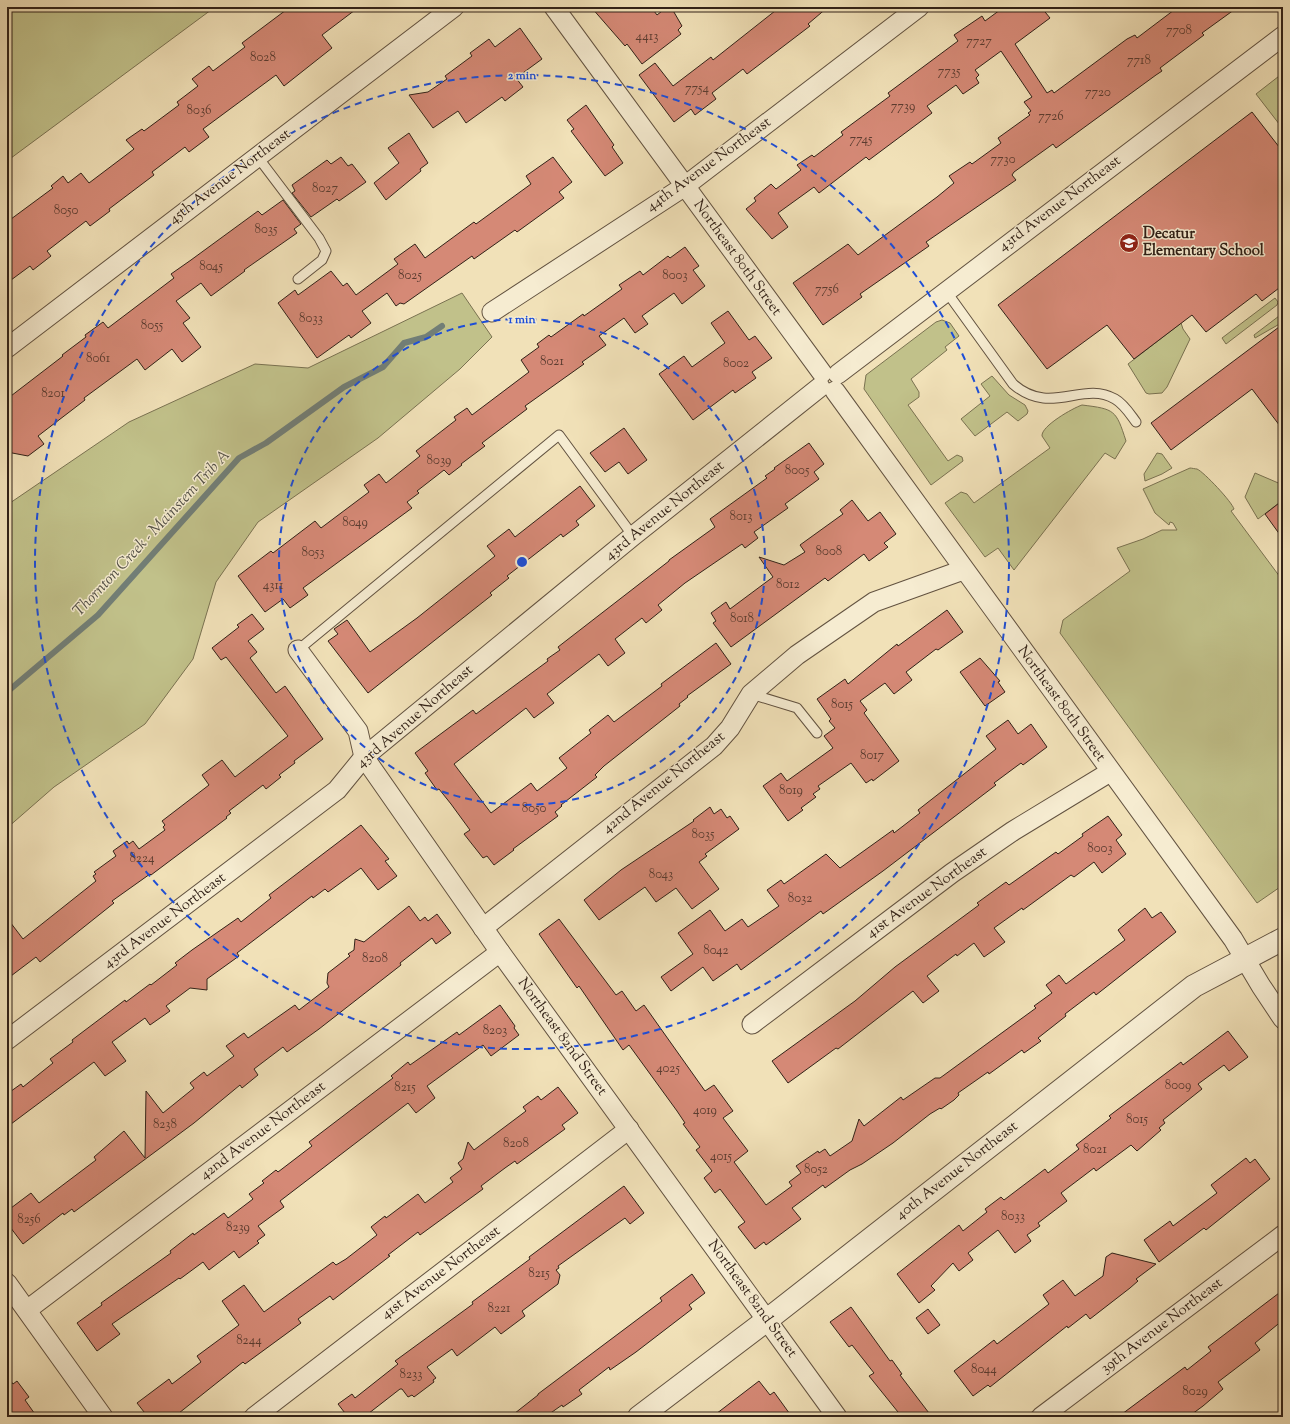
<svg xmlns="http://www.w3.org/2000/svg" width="1290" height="1424" font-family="'Sorts Mill Goudy',serif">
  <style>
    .green { fill: #c1c18a; stroke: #7a7251 }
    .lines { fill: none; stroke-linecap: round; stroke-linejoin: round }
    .stream { stroke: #727e76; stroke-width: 6 }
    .building { fill: #d58976; stroke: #322218 }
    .service-casing { stroke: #625240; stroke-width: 11 }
    .minor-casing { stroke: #625240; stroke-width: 21 }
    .tertiary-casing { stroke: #625240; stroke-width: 24 }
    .service { stroke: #f6ecd1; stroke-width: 9 }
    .minor { stroke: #f6ecd1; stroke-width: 19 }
    .tertiary { stroke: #f6ecd1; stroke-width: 22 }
    .ring { fill: none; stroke: #1d4ed8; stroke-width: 2; stroke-dasharray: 7 5 }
    .labels { text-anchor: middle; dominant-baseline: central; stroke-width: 3; stroke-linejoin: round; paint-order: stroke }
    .number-label { font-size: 13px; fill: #5b3c30 }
    .street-label { font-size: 15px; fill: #322218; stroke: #f6ecd1 }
    .poi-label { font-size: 15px; font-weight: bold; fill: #322218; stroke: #f6ecd1; text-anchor: start }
    .water-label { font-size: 16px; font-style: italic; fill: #525047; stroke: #f6ecd1 }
    .centre { fill: #1d4ed8; stroke: #f6ecd1; stroke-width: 2 }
    .ring-label { font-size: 12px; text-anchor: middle; font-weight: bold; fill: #1d4ed8; stroke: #f6ecd1; stroke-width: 3; stroke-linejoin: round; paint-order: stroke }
  </style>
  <rect width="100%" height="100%" fill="#f1e1b8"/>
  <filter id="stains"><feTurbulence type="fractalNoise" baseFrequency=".005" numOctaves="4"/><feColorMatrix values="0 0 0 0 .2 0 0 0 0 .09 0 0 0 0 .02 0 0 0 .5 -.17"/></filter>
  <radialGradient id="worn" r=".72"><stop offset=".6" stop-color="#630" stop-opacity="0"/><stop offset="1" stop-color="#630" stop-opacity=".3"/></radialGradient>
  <g class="green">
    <path d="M7 7H215L7 161Z"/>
    <path d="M1283 73V129L1256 94Z"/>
    <path d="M462 293 492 337 460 369 378 438 258 522 216 582 193 659 145 724 54 787 7 828V505L129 422 255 364 308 368Z"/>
    <path d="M1275 298 1278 302 1277 305 1226 344 1222 338Z"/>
    <path d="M1283 313V322L1255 338 1254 335Z"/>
    <path d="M942 320 950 323 959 336 945 347 947 350 911 379 919 392V397L908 405 948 461 957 455 962 457 963 461 931 485 864 389 866 375 936 322Z"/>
    <path d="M1181 323 1183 329 1190 339 1167 387 1162 393 1149 394 1146 393 1128 364Z"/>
    <path d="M992 376 1009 395 1025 405 1028 411 1027 414 1018 421 1007 412 975 436 961 419 990 396 981 384Z"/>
    <path d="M1082 405C1115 409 1116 410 1126 441L1115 459 1105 453 1014 570 998 548 985 557 945 503 961 492 967 494 974 503 1050 448 1042 436C1041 426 1073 408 1082 405Z"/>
    <path d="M1157 453 1162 454 1172 468 1162 474 1145 481 1144 474Z"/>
    <path d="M1190 468C1191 468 1196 469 1197 469 1204 472 1232 502 1234 509L1231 511 1283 581V885L1257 903 1060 633 1063 620 1130 571 1117 548 1143 539 1162 530H1177L1173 523 1170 522 1169 525 1155 513 1143 489Z"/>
    <path d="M1255 473 1283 485V500L1258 519 1245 497Z"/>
  </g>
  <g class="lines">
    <path class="stream" d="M7 692 98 615 239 458 266 443 344 387 383 367 404 343 426 337 442 326"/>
  </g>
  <g class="building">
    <path d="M290 7H359L322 35 332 48 284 86 276 75 203 129 209 137 189 152 185 147 152 172 154 175 109 209 110 211 90 226 86 221 47 251 51 256 33 270 30 266 7 283V222L53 188 51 186 63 176 68 183 81 173 89 183 134 149 126 140 142 129 144 131 179 105 177 102 198 86 192 79 209 66 213 71 245 47 242 43Z"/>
    <path d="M591 7H651L657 15 667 7H671L682 26 678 30 681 34 642 64 627 44 625 46Z"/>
    <path d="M780 7H828L808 24 810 26 747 74 743 69 712 93 716 99 695 115 691 109 674 122 639 75 655 63 673 86 711 57 713 60Z"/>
    <path d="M1004 7H1041L1050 18 1015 44 1047 93 1052 90 1054 93 1127 39 1135 35 1137 38 1178 7H1238L1202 33 1204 35 1160 68 1162 71 1156 75 1056 148 1053 144 1014 172 1012 175 1016 180 926 242 929 246 860 294 862 297 823 325 793 283 848 244 858 255 937 197 954 183 949 176 970 162 972 164 1001 143 998 138 1030 115 1028 113 1031 111 1024 102 1032 97 1001 51 975 70 979 75 976 78 979 83 963 94 956 85 927 106 932 113 869 160 866 157 819 193 814 187 778 213 788 227 772 239 746 209 756 201 754 198 771 184 776 189 801 170 797 165 812 155 814 157 843 135 841 132 890 96 888 93 958 41 954 35 982 16 985 21Z"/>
    <path d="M520 28 542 59 516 78 523 87 505 101 502 97 466 123 458 111 433 128 409 95 428 92 447 79 445 76 472 56 470 53 489 39 495 47Z"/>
    <path d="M586 105 614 145 612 147 623 163 605 176 571 131 574 129 567 120Z"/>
    <path d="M1252 112 1283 152V285L1262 301 1256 294 1206 332 1192 315 1134 359 1107 325 1047 369 998 305Z"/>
    <path d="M409 133 428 163 420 169 421 171 386 200 374 183 399 163 388 148Z"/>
    <path d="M341 157 348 166 352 164 366 182 339 201 337 199 311 217 292 193 295 191 292 185 327 160 331 164Z"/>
    <path d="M553 157 572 182 559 192 564 198 517 232 515 230 474 259 472 256 404 304 400 303 396 306 387 293 362 311 371 323 351 338 349 335 317 358 278 303 295 290 298 295 331 271 343 286 347 283 356 295 398 264 394 259 415 244 425 258 474 222 476 224 531 184 526 176Z"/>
    <path d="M283 200 301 224 294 229 297 233 244 270 245 271 211 296 201 283 176 301 190 318 183 323 201 347 182 362 172 349 145 370 137 359 84 398 85 400 38 436 44 444 28 456 7 452V399L63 356 62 355 86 337 85 335 103 322 108 328 174 278 171 274 191 260 258 211 262 215Z"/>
    <path d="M685 247 699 266 693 270 705 286 682 304 674 293 642 316 648 324 635 333 624 318 599 336 606 345 582 362 584 364 525 406 527 409 482 443 485 446 461 464 462 465 449 475 444 470 417 491 419 493 407 502 412 508 303 588 308 595 290 608 283 599 265 612 238 576 271 551 273 553 315 521 321 528 369 492 364 485 379 474 386 483 420 456 416 451 456 420 454 417 467 408 472 415 529 372 521 360 539 347 537 344 549 335 551 337 583 314 584 316 622 289 619 285 640 271 643 275 668 256 670 258Z"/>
    <path d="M728 311 749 340 755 336 772 358 752 372 756 378 735 393 733 390 693 420 659 374 684 356 692 367 725 343 711 323Z"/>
    <path d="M1283 324V430L1252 389 1171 450 1151 423Z"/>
    <path d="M624 428 647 460 628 474 619 462 605 472 590 453Z"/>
    <path d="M809 443 824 464 814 472 819 479 785 504 788 508 754 532 758 538 745 548 742 544 685 583 658 605 662 610 646 623 642 618 615 639 625 653 608 666 599 654 547 694 554 703 534 718 526 708 454 764 491 813 531 783 537 791 567 768 559 758 591 733 589 730 608 715 614 722 662 686 661 684 716 643 731 664 687 696 688 697 679 704 680 706 604 766 595 775 597 777 561 805 562 806 555 812 558 816 513 849 514 850 494 865 487 856 483 858 464 834 470 830 451 804 439 789 437 790 425 773 428 771 415 753 473 710 476 714 548 661 547 659 560 650 558 647 669 561V560L715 527 710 519 767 478 765 476 775 469 774 468Z"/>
    <path d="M580 486 595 506 576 521 579 525 563 537 561 534 507 576 509 578 490 593 492 595 368 693 328 641 338 634 334 629 347 620 370 652 417 618 495 556 487 546 509 529 515 537Z"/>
    <path d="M852 500 868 521 880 512 896 534 884 543 888 547 869 561 864 554 828 581 825 578 731 647 713 623 716 621 711 613 726 602 730 609 773 577 759 557 784 565 805 552 800 545 843 514 840 510Z"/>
    <path d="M1283 500V539L1265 514Z"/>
    <path d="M947 610 963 632 938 650 936 649 906 672 912 680 894 694 885 683 860 701 867 710 864 713 899 761 873 781 872 779 866 783 851 763 818 786 820 789 813 794 816 797 801 808 803 810 788 821 763 786 781 773 787 781 833 748 824 736 835 728 829 721 831 719 817 699 845 679 848 684 897 644 898 646Z"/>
    <path d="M252 614 264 629 248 641 257 652 250 658 276 693 285 686 323 739 294 761 295 763 279 775 281 777 266 789 263 785 229 811 231 813 226 817 227 818 151 875 150 874 112 901 114 903 40 962 36 957 7 979V918L23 939 96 881 93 876 96 874 94 872 116 856 113 851 127 841 129 844 133 841 139 849 165 830 163 827 165 825 162 821 209 785 202 775 222 760 235 777 288 736 226 657 221 660 212 648 239 627 237 625Z"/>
    <path d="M980 658 1000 681 998 682 1005 692 985 706 960 672Z"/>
    <path d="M1008 720 1018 734 1031 724 1047 747 1023 765 1021 763 994 783 996 785 883 871 823 914 821 911 741 970 737 964 713 981 703 967 671 991 661 977 693 954 678 933 710 910 725 931 742 919 748 927 779 906 767 890 781 880 784 884 826 854 840 868 893 830 894 833 920 813 918 810 996 749 986 736Z"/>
    <path d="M710 807 714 814 721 809 727 818 730 816 739 829 705 854 707 856 699 862 719 889 692 909 676 888 656 902 645 887 599 920 584 900 621 870 694 821 693 820Z"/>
    <path d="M1108 816 1122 835 1116 840 1126 854 1102 873 1094 862 1074 877 1071 875 1023 910 1022 908 994 928 1005 942 984 957 974 943 957 956 956 954 927 976 939 991 923 1003 913 991 838 1049 836 1048 788 1083 772 1061 855 1001 895 967 979 905 977 903 1006 882 1009 885 1056 852 1058 854 1083 836 1082 834Z"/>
    <path d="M361 825 389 859 385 861 397 876 378 890 361 868 328 892 325 889 313 898 312 896 237 953 239 956 207 979V990L190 988 166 1006 170 1011 150 1025 145 1018 112 1042 126 1061 105 1076 94 1062 7 1127V1094L21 1084 23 1087 53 1063 50 1059 73 1042 72 1040 125 1000 126 1002 150 984 151 985 177 965 175 963 192 950 238 918 241 922 271 898 269 895Z"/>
    <path d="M409 906 420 921 425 917 428 921 437 914 451 933 436 944 432 938 400 963 401 965 319 1029 287 1052 283 1047 254 1069 258 1075 242 1088 240 1085 194 1123 74 1212 72 1209 64 1215 63 1213 23 1244 7 1223V1211L31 1193 39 1203 96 1160 94 1157 124 1131 145 1158 146 1091 163 1113 194 1088 190 1083 204 1072 207 1076 234 1056 226 1046 244 1033 248 1038 295 1005 299 1010 329 987 327 983 328 973 350 956 348 954 354 950 355 939 364 942Z"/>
    <path d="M1145 908 1152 918 1161 912 1176 932 1096 995 1094 992 1065 1014 1066 1016 1038 1038 1041 1041 1024 1053 1022 1050 989 1074 988 1072 958 1093 959 1095 954 1100 941 1109 940 1108 930 1114 893 1143 862 1164 850 1170 825 1188 823 1185 792 1208 801 1219 766 1245 764 1242 755 1249 738 1227 745 1222 720 1189 715 1193 704 1178 712 1171 696 1150 700 1147 683 1124 685 1123 677 1111 629 1045 623 1050 579 986 577 988 539 934 559 919 616 995 622 991 636 1011 644 1005 705 1091 714 1085 733 1111 723 1118 748 1151 734 1162 766 1205 792 1186 789 1182 801 1173 796 1166 818 1151 819 1153 825 1149 830 1156 852 1141 859 1119 864 1126 901 1097 903 1100 935 1078H940L1036 1008 1034 1006 1052 993 1046 985 1059 975 1066 984 1125 940 1118 930Z"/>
    <path d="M500 1005 515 1026 514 1028 519 1035 491 1056 483 1045 427 1086 435 1098 416 1113 408 1103 280 1201 284 1207 258 1226 265 1235 257 1241 259 1243 239 1258 234 1251 209 1270 203 1262 180 1279 179 1278 112 1324 120 1334 97 1351 77 1323 102 1305 101 1303 171 1253 170 1251 193 1233 194 1235 224 1213 228 1218 253 1199 249 1194 264 1183 262 1181 276 1170 278 1172 312 1146 309 1142 385 1084 393 1078 391 1076 408 1062 410 1065 457 1032 459 1035Z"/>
    <path d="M1228 1031 1248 1057 1229 1071 1224 1065 1198 1084 1202 1089 1163 1120 1165 1123 1159 1128 1161 1130 1137 1151 1131 1145 1096 1171 1094 1168 1061 1193 1067 1201 1038 1223 1040 1226 1027 1235 1031 1241 1015 1253 998 1230 968 1253 973 1260 959 1271 953 1263 931 1286 935 1290 919 1303 897 1274 959 1225 963 1231 987 1212 985 1209 1001 1197 1004 1200 1045 1169 1048 1173 1079 1149 1076 1145 1111 1118 1109 1116 1181 1062 1183 1065Z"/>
    <path d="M558 1087 578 1113 562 1125 565 1129 517 1164 515 1161 505 1168 481 1186 483 1189 420 1235 418 1232 388 1255 390 1256 333 1300 330 1296 298 1319 301 1323 245 1364 243 1362 174 1417H148L137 1403 169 1379 172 1384 201 1362 197 1356 239 1325 222 1301 244 1285 264 1312 333 1262 336 1265 346 1259 377 1235 371 1227 385 1216 386 1218 418 1194 425 1203 453 1182 450 1178 462 1169 458 1163 463 1159 468 1142 474 1150 526 1111 523 1107 538 1096 541 1100Z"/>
    <path d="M1246 1158 1250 1163 1255 1159 1270 1179 1206 1230 1204 1228 1159 1262 1144 1240 1170 1221 1173 1226 1217 1193 1211 1185Z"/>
    <path d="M624 1186 644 1213 630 1224 625 1218 558 1266 559 1268 556 1270 560 1275 558 1284 522 1311 525 1316 501 1334 495 1327 457 1356 452 1349 427 1367 436 1378 433 1380 434 1382 414 1397 412 1395 408 1397 402 1389H400L364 1417H348L338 1404 352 1394 355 1398 398 1364 395 1361 473 1304 472 1302 530 1259 529 1257Z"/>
    <path d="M1112 1253 1156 1264 1136 1279 1138 1281 1130 1288 1090 1319 1086 1314 1068 1328 1067 1326 990 1387 988 1385 973 1396 954 1371 994 1340 997 1344 1049 1304 1043 1295 1063 1280 1075 1296 1103 1276 1106 1257Z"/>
    <path d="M692 1274 705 1293 689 1305 692 1309 636 1352 610 1370 609 1367 579 1390 582 1394 563 1407 562 1405 545 1417H510L538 1395V1394L662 1301 660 1298Z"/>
    <path d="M1283 1290V1320L1255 1343 1260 1350 1218 1382 1223 1389 1203 1406 1188 1417H1118L1185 1367 1187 1370 1211 1351 1208 1347Z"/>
    <path d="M851 1307 890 1361 892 1360 902 1374 900 1375 932 1417H902L869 1376 874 1373 852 1345 849 1347 830 1322Z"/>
    <path d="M928 1309 940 1325 928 1334 916 1318Z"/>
    <path d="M7 1376 13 1384 17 1381 29 1397 25 1400 37 1417H7Z"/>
    <path d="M759 1381 770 1395 774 1392 792 1417H712Z"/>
  </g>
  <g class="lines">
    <g class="service-casing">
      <g id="service">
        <path d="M257 156 319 238 326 251 322 260 298 279"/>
        <path d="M946 291 1013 384C1051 417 1082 380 1115 399 1124 404 1130 414 1136 422"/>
        <path d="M298 650 559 435 633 536"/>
        <path d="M751 694 797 708 817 733"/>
      </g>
    </g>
    <g class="minor-casing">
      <g id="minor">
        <path d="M554 7 822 373"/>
        <path d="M492 312 685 186 919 7"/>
        <path d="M7 348 454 7"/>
        <path d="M838 374 1283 36"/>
        <path d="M835 391 1233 939 1261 986 1283 1019"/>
        <path d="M298 650 358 731 364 757 500 952 837 1417"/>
        <path d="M483 928 714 746 730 728 751 694 797 655 874 602 963 570"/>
        <path d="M752 1024 952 873 1013 831 1110 772"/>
        <path d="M7 1040 337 790 364 757 633 536 820 387"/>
        <path d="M7 1283 103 1417"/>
        <path d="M27 1310 500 952"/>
        <path d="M254 1417 629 1129"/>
        <path d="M1041 1417 1283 1235"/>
      </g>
    </g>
    <g class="tertiary-casing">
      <path id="tertiary" d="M639 1417 767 1320 1194 986 1283 939"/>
    </g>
    <use href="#service" class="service"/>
    <use href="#minor" class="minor"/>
    <use href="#tertiary" class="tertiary"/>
  </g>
  <g class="ring">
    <circle cx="522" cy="562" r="243"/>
    <circle cx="522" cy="562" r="487"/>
  </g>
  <defs>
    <g id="school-disc" transform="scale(1)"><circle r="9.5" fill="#8f2418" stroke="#f6ecd1"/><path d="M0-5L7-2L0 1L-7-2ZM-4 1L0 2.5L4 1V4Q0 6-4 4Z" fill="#fff"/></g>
  </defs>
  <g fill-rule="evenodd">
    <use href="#school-disc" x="1129" y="243"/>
  </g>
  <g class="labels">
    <g class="number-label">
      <text x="1179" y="31">7708</text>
      <text x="647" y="37">4413</text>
      <text x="979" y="42">7727</text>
      <text x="263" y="58">8028</text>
      <text x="1139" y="61">7718</text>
      <text x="949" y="72">7735</text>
      <text x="697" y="89">7754</text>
      <text x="1098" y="93">7720</text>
      <text x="903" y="107">7739</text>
      <text x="199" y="111">8036</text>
      <text x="1051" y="117">7726</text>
      <text x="861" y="140">7745</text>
      <text x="1003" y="160">7730</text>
      <text x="325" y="189">8027</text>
      <text x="66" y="211">8050</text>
      <text x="266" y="230">8035</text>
      <text x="211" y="267">8045</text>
      <text x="410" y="276">8025</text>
      <text x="675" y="276">8003</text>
      <text x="827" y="290">7756</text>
      <text x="311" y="319">8033</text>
      <text x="152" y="326">8055</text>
      <text x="98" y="359">8061</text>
      <text x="552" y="362">8021</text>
      <text x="736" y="364">8002</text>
      <text x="53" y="394">8201</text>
      <text x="439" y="461">8039</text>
      <text x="797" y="471">8005</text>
      <text x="741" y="517">8013</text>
      <text x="355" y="523">8049</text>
      <text x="829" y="552">8008</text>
      <text x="313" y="553">8053</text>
      <text x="788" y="585">8012</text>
      <text x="273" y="586">4311</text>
      <text x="742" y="619">8018</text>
      <text x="842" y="705">8015</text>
      <text x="872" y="756">8017</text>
      <text x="791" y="791">8019</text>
      <text x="534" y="809">8050</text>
      <text x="703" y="835">8035</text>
      <text x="1100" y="849">8003</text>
      <text x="142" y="859">8224</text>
      <text x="661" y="875">8043</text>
      <text x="800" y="899">8032</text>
      <text x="716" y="951">8042</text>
      <text x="375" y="959">8208</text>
      <text x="495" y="1031">8203</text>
      <text x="668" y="1069">4025</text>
      <text x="1178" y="1086">8009</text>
      <text x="405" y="1088">8215</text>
      <text x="705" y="1111">4019</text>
      <text x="1137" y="1120">8015</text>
      <text x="165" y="1125">8238</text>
      <text x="516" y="1144">8208</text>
      <text x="1095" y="1150">8021</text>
      <text x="721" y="1157">4015</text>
      <text x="816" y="1170">8052</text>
      <text x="1013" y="1217">8033</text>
      <text x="29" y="1220">8256</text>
      <text x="238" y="1228">8239</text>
      <text x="539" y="1274">8215</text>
      <text x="499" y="1309">8221</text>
      <text x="249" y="1341">8244</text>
      <text x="984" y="1370">8044</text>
      <text x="411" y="1375">8233</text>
      <text x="1195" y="1392">8029</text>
    </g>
    <g class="street-label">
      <text transform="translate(709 165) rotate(-36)">44th Avenue Northeast</text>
      <text transform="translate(230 177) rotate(-37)">45th Avenue Northeast</text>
      <text transform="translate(1060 204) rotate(-37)">43rd Avenue Northeast</text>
      <text transform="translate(737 258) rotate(54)">Northeast 80th Street</text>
      <text transform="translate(665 511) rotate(-39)">43rd Avenue Northeast</text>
      <text transform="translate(1061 704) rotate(54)">Northeast 80th Street</text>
      <text transform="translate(415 717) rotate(-41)">43rd Avenue Northeast</text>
      <text transform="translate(664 783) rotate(-39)">42nd Avenue Northeast</text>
      <text transform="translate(927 893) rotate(-36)">41st Avenue Northeast</text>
      <text transform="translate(165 921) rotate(-37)">43rd Avenue Northeast</text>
      <text transform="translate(562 1037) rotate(54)">Northeast 82nd Street</text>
      <text transform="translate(263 1131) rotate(-37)">42nd Avenue Northeast</text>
      <text transform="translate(957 1171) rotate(-38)">40th Avenue Northeast</text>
      <text transform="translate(441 1273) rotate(-37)">41st Avenue Northeast</text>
      <text transform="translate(752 1299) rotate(54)">Northeast 82nd Street</text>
      <text transform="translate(1162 1326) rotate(-37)">39th Avenue Northeast</text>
    </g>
    <g class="poi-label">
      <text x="1143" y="234">Decatur<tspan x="1143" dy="17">Elementary School</tspan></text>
    </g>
    <g class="water-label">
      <text transform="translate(152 534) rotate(-47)">Thornton Creek - Mainstem Trib A</text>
    </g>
  </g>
  <circle cx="522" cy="562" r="6" class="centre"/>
  <g class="ring-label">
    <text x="522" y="79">2 min</text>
    <text x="522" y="323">1 min</text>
  </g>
  <rect width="1290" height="1424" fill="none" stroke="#f1e1b8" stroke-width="24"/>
  <rect x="8" y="8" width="1274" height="1408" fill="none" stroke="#322218" stroke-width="2"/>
  <rect x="12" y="12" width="1266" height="1400" fill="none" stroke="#322218"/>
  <rect width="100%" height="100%" filter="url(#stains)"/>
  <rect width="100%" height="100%" fill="url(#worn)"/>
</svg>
